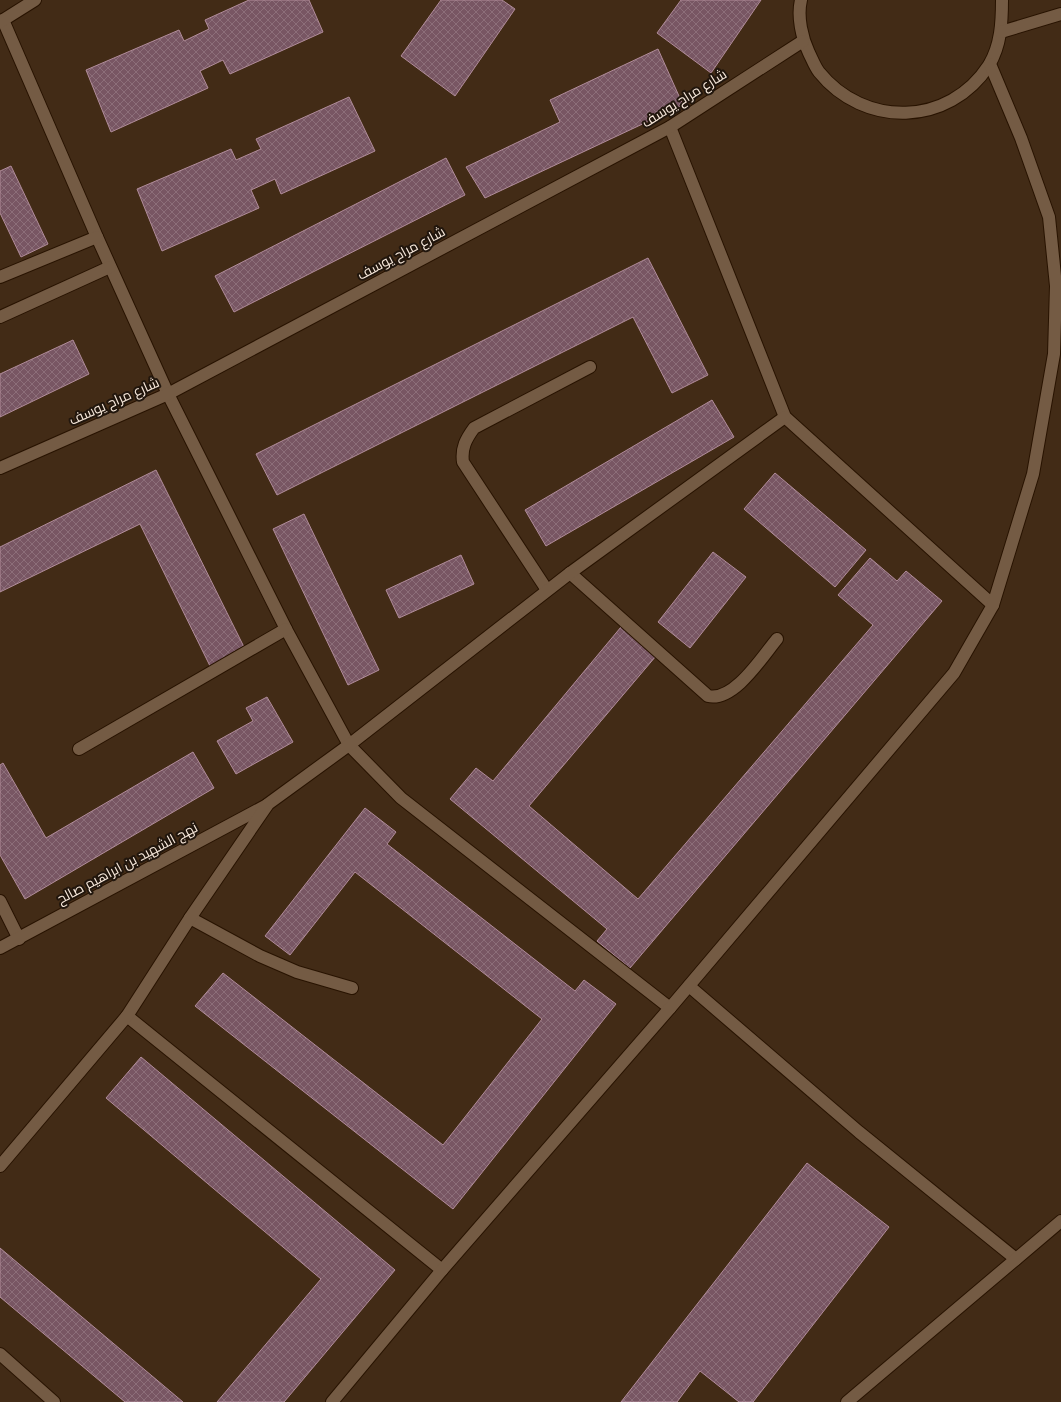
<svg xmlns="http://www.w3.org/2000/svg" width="1061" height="1402" font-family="'IBM Plex Sans',Cairo,sans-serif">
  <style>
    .building { fill: url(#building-cross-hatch); stroke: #b18c9a }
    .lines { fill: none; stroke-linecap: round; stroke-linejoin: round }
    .minor-casing { stroke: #281300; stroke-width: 14 }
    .minor { stroke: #745b44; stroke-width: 12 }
    .labels { text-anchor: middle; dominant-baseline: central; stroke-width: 4; stroke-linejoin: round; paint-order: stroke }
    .street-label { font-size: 14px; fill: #f8e9dc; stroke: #21160d }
  </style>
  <defs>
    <pattern id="building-cross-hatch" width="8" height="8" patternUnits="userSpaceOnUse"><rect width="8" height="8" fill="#785663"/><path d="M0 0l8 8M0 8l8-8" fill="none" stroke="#8c6e79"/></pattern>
  </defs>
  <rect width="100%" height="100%" fill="#422b16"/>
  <g class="building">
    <path d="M249 0H309L323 32 230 74 223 60 200 71 208 88 111 132 86 70 179 30 184 41 209 29 205 20Z"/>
    <path d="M441 0H502L515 9 455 96 401 56Z"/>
    <path d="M681 0H761L711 73 657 33Z"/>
    <path d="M658 49 683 105 485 198 466 167 560 122 550 100Z"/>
    <path d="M349 97 375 151 281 194 275 179 251 190 259 208 162 251 137 189 231 149 236 160 261 149 256 139Z"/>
    <path d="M446 158 465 195 234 312 215 276Z"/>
    <path d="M11 166 48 244 21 257 0 213V171Z"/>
    <path d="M648 258 708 375 672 393 633 317 277 495 256 454Z"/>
    <path d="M73 340 89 374 0 417V374Z"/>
    <path d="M712 400 734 437 546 546 525 510Z"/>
    <path d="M156 470 246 651 211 668 140 524 0 592V547Z"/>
    <path d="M775 473 866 550 835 587 744 509Z"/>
    <path d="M304 514 379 670 348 685 273 529Z"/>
    <path d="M713 552 746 577 690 648 658 622Z"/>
    <path d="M461 555 474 584 399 618 386 590Z"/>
    <path d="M870 558 897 581 906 571 942 601 630 968 597 941 607 929 450 799 476 768 493 781 621 627 656 656 529 806 638 899 873 625 838 595Z"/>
    <path d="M267 697 293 742 236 774 217 741 253 721 246 708Z"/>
    <path d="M193 752 214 788 25 899 0 855V765L3 763 46 838Z"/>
    <path d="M365 808 396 832 387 844 575 991 584 980 616 1004 453 1209 195 1006 223 973 443 1145 542 1019 355 872 290 955 265 936Z"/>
    <path d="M141 1057 395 1270 284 1402H217L321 1279 106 1098Z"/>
    <path d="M807 1163 889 1227 753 1402H739L700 1371 677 1402H621Z"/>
    <path d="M0 1248 183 1402H125L0 1297Z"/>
  </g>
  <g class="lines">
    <g class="minor-casing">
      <g id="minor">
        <path d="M801 0C797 17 802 38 809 53 812 59 815 67 819 72 864 128 949 127 989 65 1001 45 1002 22 1002 0"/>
        <path d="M3 20 97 237 168 394 286 629 349 745 401 798 670 1008"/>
        <path d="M0 22 35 0"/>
        <path d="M1001 32 1061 14"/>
        <path d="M670 127 785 417 993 605"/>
        <path d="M0 277 97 237"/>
        <path d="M0 317 110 267"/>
        <path d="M0 468 168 394 670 127 803 41"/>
        <path d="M570 573 708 696C734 702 762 657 777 639"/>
        <path d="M547 590 463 462C461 448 466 439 474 428L590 367"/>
        <path d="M79 749 286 629"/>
        <path d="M0 901 19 939"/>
        <path d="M190 918 260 956 297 972 352 988"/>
        <path d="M0 948 267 805"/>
        <path d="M689 986 859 1132 1016 1259"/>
        <path d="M127 1016 442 1270"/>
        <path d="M0 1166 127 1016 190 918 268 804 349 745 570 573 785 417"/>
        <path d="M0 1354 54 1402"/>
        <path d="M332 1402 442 1270 670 1008 954 673 993 605 1033 474 1054 354 1056 286 1049 217 1021 138 990 64"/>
        <path d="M847 1402 1061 1221"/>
      </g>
    </g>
    <use href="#minor" class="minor"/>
  </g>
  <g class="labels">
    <g class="street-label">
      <text transform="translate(684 98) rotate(-32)">شارع مراح يوسف</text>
      <text transform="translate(401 253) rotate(-28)">شارع مراح يوسف</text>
      <text transform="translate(114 401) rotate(-24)">شارع مراح يوسف</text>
      <text transform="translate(127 863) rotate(-28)">نهج الشهيد بن ابراهيم صالح</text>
    </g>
  </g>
</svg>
